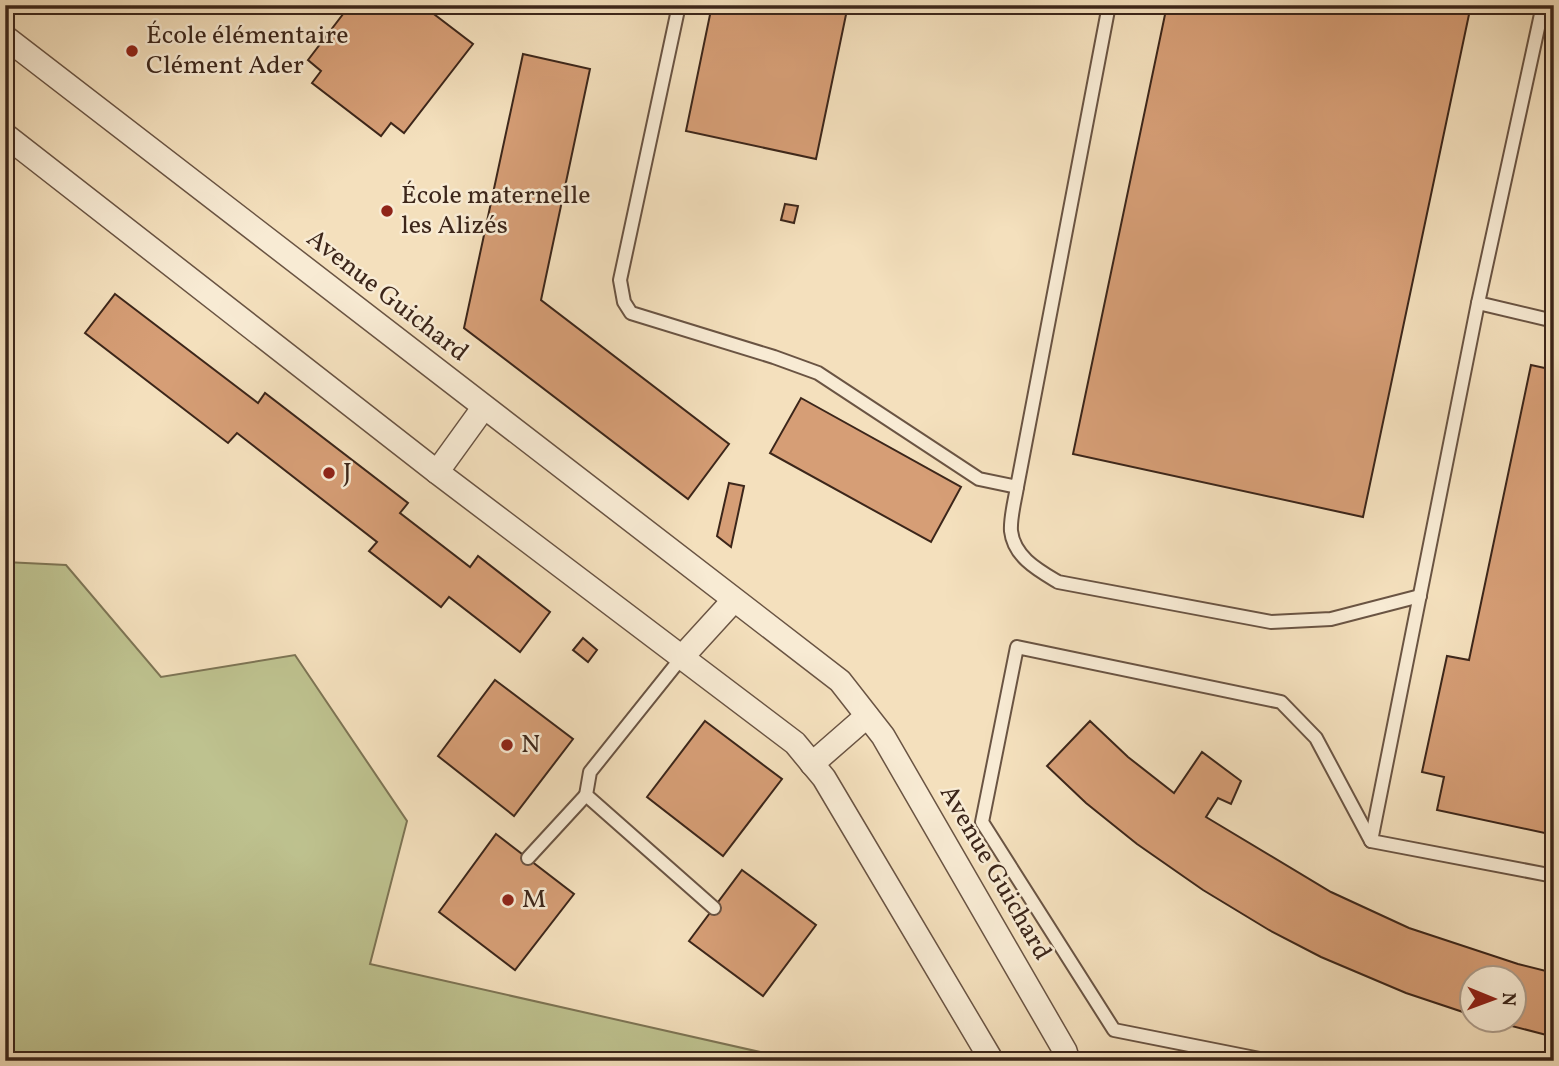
<svg xmlns="http://www.w3.org/2000/svg" width="1559" height="1066" font-family="Vollkorn,serif">
  <style>
    .green { fill: #bec28f; stroke: #7d7454; stroke-width: 2 }
    .building { fill: #d69e76; stroke: #3c261a; stroke-width: 2 }
    .lines { fill: none; stroke-linecap: round; stroke-linejoin: round }
    .service-casing { stroke: #6a5443; stroke-width: 16 }
    .minor-casing { stroke: #6a5443; stroke-width: 26 }
    .service { stroke: #f8ebd4; stroke-width: 12 }
    .minor { stroke: #f8ebd4; stroke-width: 23 }
    .poi-dot { fill: #8f2418; stroke: #f8ebd4; stroke-width: 2.5 }
    .labels { text-anchor: middle; dominant-baseline: central; stroke-width: 5; stroke-linejoin: round; paint-order: stroke }
    .poi-label { font-size: 26px; fill: #3c261a; stroke: #f8ebd4; text-anchor: start }
    .street-label { font-size: 26px; fill: #3c261a; stroke: #f8ebd4 }
  </style>
  <rect width="100%" height="100%" fill="#f4e0bd"/>
  <filter id="stains"><feTurbulence type="fractalNoise" baseFrequency=".00286" numOctaves="4"/><feColorMatrix values="0 0 0 0 .2 0 0 0 0 .09 0 0 0 0 .02 0 0 0 .5 -.17"/></filter>
  <radialGradient id="worn" r=".72"><stop offset=".6" stop-color="#630" stop-opacity="0"/><stop offset="1" stop-color="#630" stop-opacity=".3"/></radialGradient>
  <path class="green" d="M5 562 66 565 161 677 295 655 407 821 370 964 800 1061H5Z"/>
  <g class="building">
    <path d="M350 5H422L473 44 404 133 391 123 381 136 312 83 321 71 308 60Z"/>
    <path d="M712 5 780 7V5H848L816 159 686 131Z"/>
    <path d="M1167 5H1471L1363 517 1073 454Z"/>
    <path d="M523 54 590 69 541 300 729 444 688 499 464 328Z"/>
    <path d="M785 204 798 206 794 223 781 220Z"/>
    <path d="M115 294 258 403 265 393 408 503 400 513 470 567 478 556 550 612 520 652 449 597 441 607 369 551 377 542 237 433 228 443 85 333Z"/>
    <path d="M1531 365 1554 370V835L1437 810 1444 777 1422 772 1447 656 1469 660Z"/>
    <path d="M801 398 961 487 931 542 770 453Z"/>
    <path d="M729 483 744 486 731 547 717 536Z"/>
    <path d="M583 638 597 650 588 662 573 650Z"/>
    <path d="M495 680 573 739 514 816 438 756Z"/>
    <path d="M705 721 782 779 723 856 647 797Z"/>
    <path d="M1090 721 1128 757 1174 793 1202 752 1241 781 1231 804 1218 798 1206 817 1331 892 1409 928 1518 964 1554 973V1037L1489 1020H1514V978H1472V1015L1406 993 1321 957 1269 930 1203 890 1137 844 1086 803 1047 766Z"/>
    <path d="M496 834 574 894 515 970 439 912Z"/>
    <path d="M742 870 816 925 763 996 689 941Z"/>
  </g>
  <g class="lines">
    <g class="service-casing">
      <g id="service">
        <path d="M679 5 620 280 624 302 631 313 774 357 818 373 979 479 1017 487 1109 5"/>
        <path d="M1543 5 1478 303 1554 321"/>
        <path d="M1478 303 1371 841 1554 876"/>
        <path d="M1017 487C1015 500 1010 518 1011 531 1014 557 1038 570 1058 582L1271 622 1331 619 1420 596"/>
        <path d="M682 657 590 772 586 795 714 908"/>
        <path d="M528 858 586 795"/>
        <path d="M1270 1061 1114 1030 982 822 1017 647 1281 702 1316 738 1371 841"/>
      </g>
    </g>
    <g class="minor-casing">
      <g id="minor">
        <path d="M5 37 840 681 883 736 1065 1051 1068 1061"/>
        <path d="M5 135 437 472 795 743 824 778 992 1061"/>
        <path d="M437 472 484 407"/>
        <path d="M682 657 734 600"/>
        <path d="M812 764 867 716"/>
      </g>
    </g>
    <use href="#service" class="service"/>
    <use href="#minor" class="minor"/>
  </g>
  <g class="poi-dot">
    <circle cx="132" cy="51" r="7"/>
    <circle cx="387" cy="211" r="7"/>
    <circle cx="329" cy="473" r="7"/>
    <circle cx="507" cy="745" r="7"/>
    <circle cx="508" cy="900" r="7"/>
  </g>
  <g class="labels">
    <g class="poi-label">
      <text x="146" y="36">École élémentaire<tspan x="146" dy="30">Clément Ader</tspan></text>
      <text x="401" y="196">École maternelle<tspan x="401" dy="30">les Alizés</tspan></text>
      <text x="343" y="473">J</text>
      <text x="521" y="745">N</text>
      <text x="522" y="900">M</text>
    </g>
    <g class="street-label">
      <text transform="translate(387 296) rotate(38)">Avenue Guichard</text>
      <text transform="translate(995 873) rotate(60)">Avenue Guichard</text>
    </g>
  </g>
  <rect width="1559" height="1066" fill="none" stroke="#f4e0bd" stroke-width="28"/>
  <rect x="7" y="7" width="1545" height="1052" fill="none" stroke="#3c261a" stroke-width="3.5"/>
  <rect x="14" y="14" width="1531" height="1038" fill="none" stroke="#3c261a" stroke-width="2"/>
  <g transform="translate(1493 999) rotate(91)"><circle r="33" fill="#f8ebd4" stroke="#ad9c8a" stroke-width="2"/>
  <path d="M0-5L12 26L0 18L-12 26Z" fill="#8f2418"/>
  <text y="-10" font-size="19" font-weight="bold" text-anchor="middle" fill="#3c261a">N</text>
  </g>
  <rect width="100%" height="100%" filter="url(#stains)"/>
  <rect width="100%" height="100%" fill="url(#worn)"/>
</svg>
